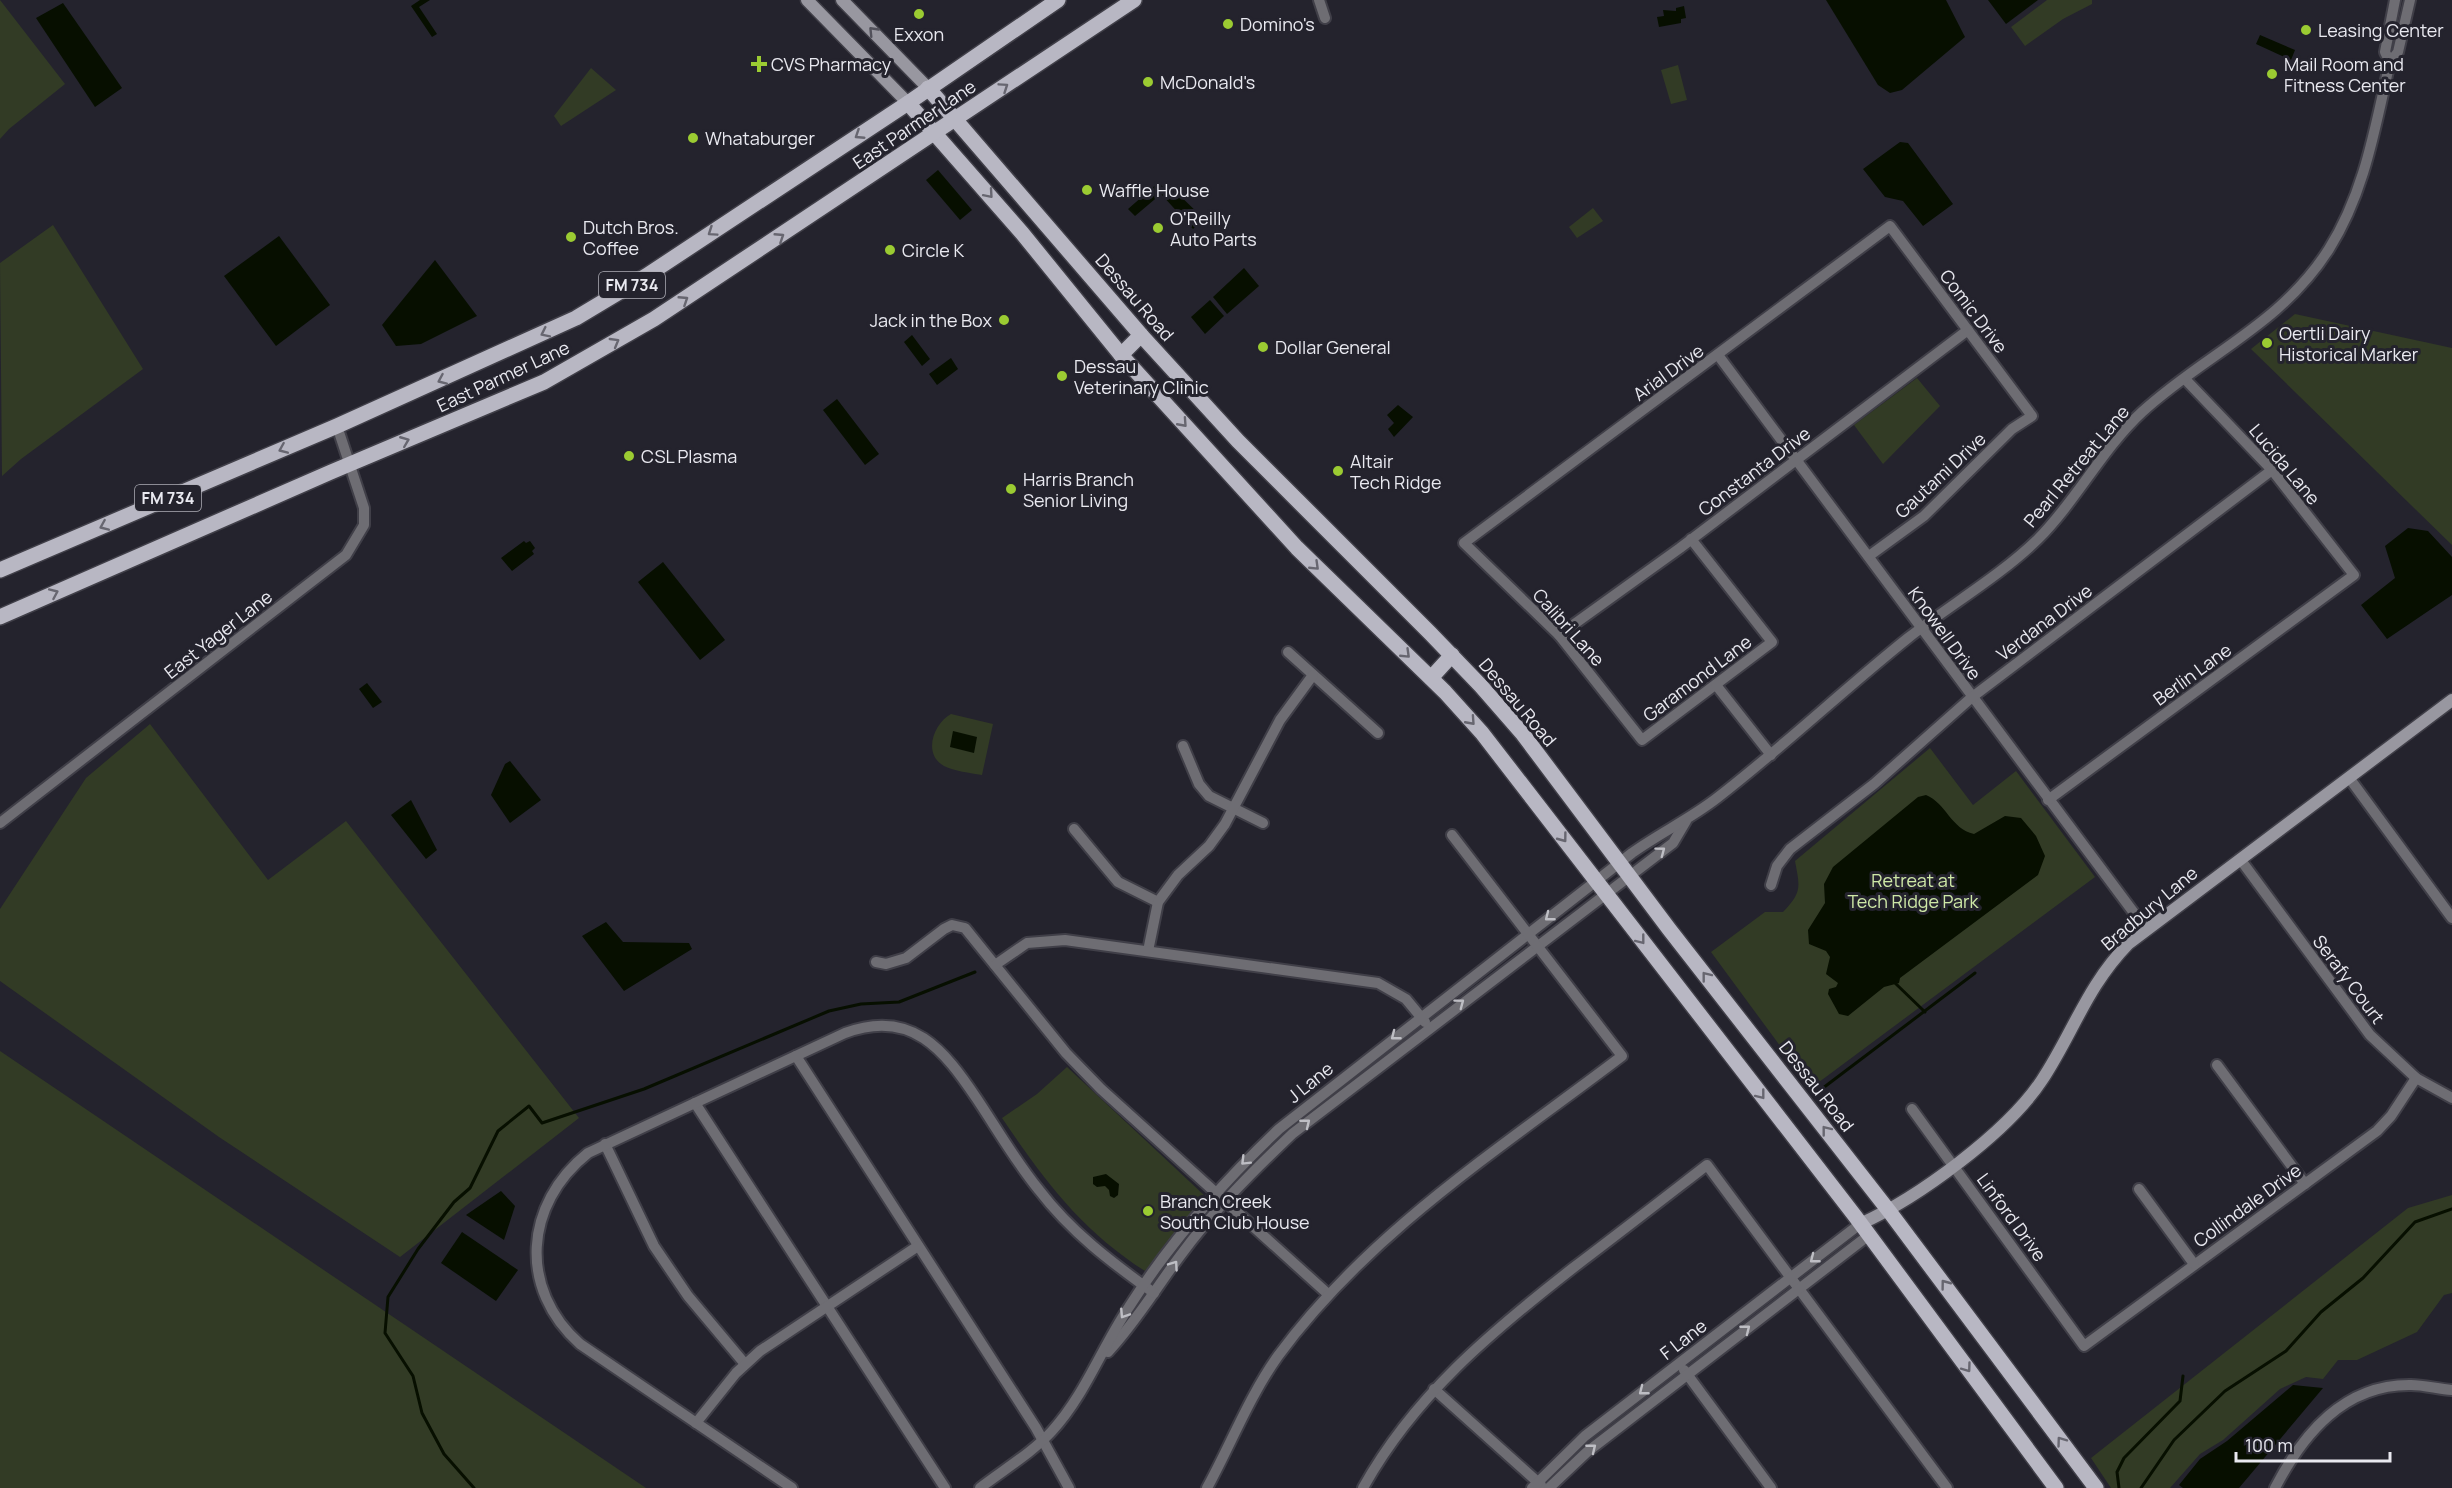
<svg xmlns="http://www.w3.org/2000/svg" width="2452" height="1488" font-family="Manrope,sans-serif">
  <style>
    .green { fill: #323b25 }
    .water { fill: #070f00 }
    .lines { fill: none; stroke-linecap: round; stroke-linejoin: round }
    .stream { stroke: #070f00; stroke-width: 3 }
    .street-casing { stroke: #403f48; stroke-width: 14 }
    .secondary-casing { stroke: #403f48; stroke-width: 15 }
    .primary-casing { stroke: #403f48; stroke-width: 18 }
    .street { stroke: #6e6d73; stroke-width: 10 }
    .secondary { stroke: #9897a0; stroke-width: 12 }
    .primary { stroke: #b8b7c3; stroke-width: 15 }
    .oneway { stroke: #52515b }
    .oneway2 { stroke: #676670 }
    .oneway3 { stroke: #bebec4 }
    .poi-dot { fill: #9bcb32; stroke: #24232d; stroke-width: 2 }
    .labels { text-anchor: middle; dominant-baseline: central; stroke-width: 6; stroke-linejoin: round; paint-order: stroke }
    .shield { fill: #24232d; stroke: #aeaeb6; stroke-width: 1.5 }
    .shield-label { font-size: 16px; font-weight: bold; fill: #e9e9f0 }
    .poi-label { font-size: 18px; fill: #e9e9f0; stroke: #24232d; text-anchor: start }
    .street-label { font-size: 18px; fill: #e9e9f0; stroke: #24232d }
    .park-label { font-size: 18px; fill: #cee8a7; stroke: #24232d }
  </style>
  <rect width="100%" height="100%" fill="#24232d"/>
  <g class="green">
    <path d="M0 0 65 84 9 129 0 139Z"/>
    <path d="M2047 0H2092V4L2063 19 2025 46 2011 27Z"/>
    <path d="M1678 65 1687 100 1671 104 1661 70Z"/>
    <path d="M591 68 616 90 561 126 554 116Z"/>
    <path d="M1593 208 1603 221 1577 238 1569 227Z"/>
    <path d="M53 225 143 369 21 459 2 476 0 263Z"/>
    <path d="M2295 314 2452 348V545L2251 349Z"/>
    <path d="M1917 378 1940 406 1883 464 1854 425Z"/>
    <path d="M951 714 993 724 982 775C970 773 954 771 944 766 922 754 934 723 951 714Z"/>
    <path d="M150 724 268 880 346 821 579 1118 400 1257 219 1137 0 981V909L86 778Z"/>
    <path d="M1930 748 1973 805 2016 771 2095 877 1811 1088 1711 952 1765 912H1783C1802 892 1800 888 1795 861Z"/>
    <path d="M0 1051 646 1488H0Z"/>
    <path d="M1067 1067 1205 1196 1145 1271C1081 1230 1044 1180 1002 1118L1037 1094Z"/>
    <path d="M2452 1195V1293L2444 1295 2417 1332 2357 1360H2338L2323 1379 2306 1377 2280 1389 2223 1440 2200 1454 2170 1488H2111L2091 1458 2408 1208Z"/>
  </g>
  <g class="water">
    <path d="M420 0H430L419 7 437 34 432 37 411 6Z"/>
    <path d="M1826 0H1946L1965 37 1902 90 1890 93 1878 85Z"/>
    <path d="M1988 0H2038L2006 24Z"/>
    <path d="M63 3 122 88 95 107 36 18Z"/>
    <path d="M1684 6 1686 18 1681 19V23L1659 27 1657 17 1664 16 1663 10 1676 11V8Z"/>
    <path d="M2260 35 2295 50 2291 60 2256 44Z"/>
    <path d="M1900 142 1908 143 1953 204 1923 226 1903 201 1885 197 1863 169Z"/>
    <path d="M938 170 972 210 960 220 926 180Z"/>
    <path d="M1159 182 1165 190 1170 186 1204 219 1193 229 1161 194 1135 216 1128 209Z"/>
    <path d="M279 236 330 305 276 346 224 276Z"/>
    <path d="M435 260 477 316 421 344 396 346 382 325Z"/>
    <path d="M1244 268 1259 286 1227 314 1213 297Z"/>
    <path d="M1210 300 1224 316 1205 334 1191 317Z"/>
    <path d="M912 335 930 359 922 366 904 342Z"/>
    <path d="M951 358 958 369 937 385 929 374Z"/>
    <path d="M837 399 879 454 865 465 823 410Z"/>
    <path d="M1398 405 1413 417 1394 437 1388 429 1394 423 1387 415Z"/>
    <path d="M2408 528 2428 531 2452 557V595L2387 639 2361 605 2395 578 2385 546Z"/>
    <path d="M524 541 526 543 530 541 535 548 532 551 534 554 512 571 501 558Z"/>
    <path d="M663 562 725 640 700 660 638 582Z"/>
    <path d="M367 683 382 702 373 708 359 689Z"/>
    <path d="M953 731 977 737 974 753 950 747Z"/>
    <path d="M510 761 541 800 510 823 491 795 505 764Z"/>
    <path d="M1926 795C1946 803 1951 829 1974 834L2005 816 2021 818 2036 836 2045 856 2038 875 1900 978 1899 983 1884 987 1848 1016 1839 1014 1828 994 1829 989 1836 987 1838 983 1826 974 1830 957 1826 951 1809 944 1808 930 1825 903 1824 884 1833 867 1918 797Z"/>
    <path d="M411 800 437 850 426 859 391 815Z"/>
    <path d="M606 922 623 942 689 943 692 949 624 991 582 936Z"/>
    <path d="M1106 1174 1119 1184 1118 1195 1114 1198 1110 1196 1109 1190 1105 1186 1097 1187 1093 1184V1177Z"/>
    <path d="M501 1191 515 1206 504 1240 466 1215Z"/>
    <path d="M462 1232 518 1270 496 1301 441 1263Z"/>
    <path d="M2293 1385 2323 1388 2239 1488H2183L2179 1485 2200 1459 2227 1441Z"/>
  </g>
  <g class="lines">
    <g class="stream">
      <path d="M1895 983 1925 1012"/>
      <path d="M1819 1091 1975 973"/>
      <path d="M474 1488 444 1454 422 1413 413 1376 385 1333 388 1297 418 1249 454 1202 470 1188 498 1131 529 1106 542 1123 644 1089 829 1011 861 1004 899 1002 975 972"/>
      <path d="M2119 1488 2117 1472 2124 1458 2180 1401 2183 1376"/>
      <path d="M2141 1488 2174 1440 2225 1391 2286 1351 2321 1312 2363 1278 2415 1222 2452 1209"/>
    </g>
    <g class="street-casing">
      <g id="street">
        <path d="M1319 0 1325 18"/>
        <path d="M2390 62 2385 52 2395 0"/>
        <path d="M1718 355 2146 929"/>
        <path d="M1691 539 1772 642 1642 740 1559 635 1464 543 1890 226 2032 416 2012 429 1924 516 1869 556"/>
        <path d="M1559 635 1680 548 1968 330"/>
        <path d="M1288 652 1378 733"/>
        <path d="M1716 685 1771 755"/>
        <path d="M1183 746 1199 784 1209 796 1263 823"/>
        <path d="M2350 779 2452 918"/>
        <path d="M2048 800 2354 575 2272 470 2185 379"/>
        <path d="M0 823 346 555 364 525V508L337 426"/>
        <path d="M1074 829 1118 882 1158 902"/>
        <path d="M2240 859 2370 1035 2416 1078 2452 1098"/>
        <path d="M1771 885 1777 866 1790 849 1874 784 1971 698 2272 470"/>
        <path d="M1148 951 1158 902 1178 875 1209 846 1225 824 1280 720 1313 675"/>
        <path d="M876 962 886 964 906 958 944 929 952 925 965 928 1066 1053 1101 1089 1328 1294"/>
        <path d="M995 965 1027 943 1065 940 1378 983 1406 999 1425 1022"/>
        <path d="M796 1056 1036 1428 1069 1488"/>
        <path d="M2217 1065 2305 1184"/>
        <path d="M695 1103 945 1488"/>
        <path d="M1912 1109 2084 1346 2377 1131 2391 1116 2416 1078"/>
        <path d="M605 1144 654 1246 688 1296 745 1364"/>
        <path d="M2139 1189 2194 1264"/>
        <path d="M1108 1352C1136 1322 1156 1288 1180 1256 1213 1211 1252 1172 1292 1134L1673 843 1686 821"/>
        <path d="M1684 1370 1771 1488"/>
        <path d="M1434 1389 1541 1485"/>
        <path d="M696 1423 736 1373 760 1351 918 1246"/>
        <path d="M792 1488 580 1344C518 1289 524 1204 588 1153L845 1033C912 1008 944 1050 977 1099 997 1129 1016 1162 1039 1190 1071 1232 1111 1262 1154 1293"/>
        <path d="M980 1488C1003 1470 1032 1453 1052 1431 1085 1395 1102 1347 1129 1307 1171 1241 1223 1182 1279 1129L1632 853C1660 833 1690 819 1717 798 1783 747 1843 690 1908 638 1950 605 2000 576 2038 539 2077 500 2102 449 2142 412 2205 354 2281 325 2329 249 2365 192 2375 127 2390 62L2398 52 2410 0"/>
        <path d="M1207 1488C1231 1444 1249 1397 1278 1356 1369 1232 1501 1148 1622 1056L1452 835"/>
        <path d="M1363 1488C1414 1396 1491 1332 1573 1268 1618 1234 1663 1199 1707 1165L1947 1488"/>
        <path d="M1532 1488 1585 1436 1860 1224"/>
        <path d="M1549 1488 1587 1452 1869 1235"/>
        <path d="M2275 1488C2303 1434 2344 1384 2411 1385 2424 1385 2438 1389 2452 1390"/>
      </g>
    </g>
    <g class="secondary-casing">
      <g id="secondary">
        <path d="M807 0 908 103"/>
        <path d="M842 0 928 88"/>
        <path d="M1860 1224C1918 1198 2008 1132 2042 1080 2073 1033 2087 986 2128 944L2452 700"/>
      </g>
    </g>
    <g class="primary-casing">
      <g id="primary">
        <path d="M928 88 1141 335 1238 441 1430 633 1481 686 1522 733 1669 929 1889 1211 2096 1488"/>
        <path d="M908 103 1022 233 1121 355 1297 548 1445 692 1482 733 1855 1216 2056 1488"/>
        <path d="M1121 355 1141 335"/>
        <path d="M0 570 337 426 576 318 646 276 908 103 1058 0"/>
        <path d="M0 617 331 472 544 382 654 319 1134 0"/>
        <path d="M1431 678 1452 655"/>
      </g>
    </g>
    <use href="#street" class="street"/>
    <use href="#secondary" class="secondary"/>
    <use href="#primary" class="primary"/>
  </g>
  <defs><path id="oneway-chevron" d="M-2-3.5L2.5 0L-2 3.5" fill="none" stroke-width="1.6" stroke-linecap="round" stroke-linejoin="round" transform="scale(1.5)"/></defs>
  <use class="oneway" href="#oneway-chevron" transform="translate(873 31) rotate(-134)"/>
  <g class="oneway2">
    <use href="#oneway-chevron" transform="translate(1004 87) rotate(-34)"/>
    <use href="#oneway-chevron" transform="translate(859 135) rotate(147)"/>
    <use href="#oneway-chevron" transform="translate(989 194) rotate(49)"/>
    <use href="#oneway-chevron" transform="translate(712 232) rotate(146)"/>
    <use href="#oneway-chevron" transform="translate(780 237) rotate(-33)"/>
    <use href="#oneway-chevron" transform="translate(684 300) rotate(-33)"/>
    <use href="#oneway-chevron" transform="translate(545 333) rotate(154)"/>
    <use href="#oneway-chevron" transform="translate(615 342) rotate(-30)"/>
    <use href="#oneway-chevron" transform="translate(442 380) rotate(156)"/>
    <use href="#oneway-chevron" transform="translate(1183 423) rotate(48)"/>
    <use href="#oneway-chevron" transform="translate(405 441) rotate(-22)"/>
    <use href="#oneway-chevron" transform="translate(283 449) rotate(157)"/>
    <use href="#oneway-chevron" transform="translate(104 526) rotate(157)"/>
    <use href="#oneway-chevron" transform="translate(1315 566) rotate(44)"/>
    <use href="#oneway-chevron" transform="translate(54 593) rotate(-24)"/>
    <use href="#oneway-chevron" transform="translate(1406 654) rotate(44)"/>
    <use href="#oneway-chevron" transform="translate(1471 721) rotate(48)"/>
    <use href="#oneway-chevron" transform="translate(1563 838) rotate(53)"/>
    <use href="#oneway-chevron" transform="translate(1641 940) rotate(52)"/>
    <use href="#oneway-chevron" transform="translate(1706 976) rotate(-128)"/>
    <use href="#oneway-chevron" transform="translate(1761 1095) rotate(52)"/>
    <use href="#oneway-chevron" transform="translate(1826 1130) rotate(-128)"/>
    <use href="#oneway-chevron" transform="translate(1945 1284) rotate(-127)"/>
    <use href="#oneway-chevron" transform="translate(1967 1368) rotate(54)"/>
    <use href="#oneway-chevron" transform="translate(2061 1441) rotate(-126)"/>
  </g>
  <g class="oneway3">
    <use href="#oneway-chevron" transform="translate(1661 851) rotate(-37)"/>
    <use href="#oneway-chevron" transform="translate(1549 917) rotate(142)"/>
    <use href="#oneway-chevron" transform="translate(1460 1003) rotate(-37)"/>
    <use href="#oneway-chevron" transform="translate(1395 1036) rotate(142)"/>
    <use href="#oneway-chevron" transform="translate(1306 1123) rotate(-39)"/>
    <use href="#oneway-chevron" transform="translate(1245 1161) rotate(135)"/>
    <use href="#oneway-chevron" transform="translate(1814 1259) rotate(142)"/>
    <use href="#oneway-chevron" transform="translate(1174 1265) rotate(-55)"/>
    <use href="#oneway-chevron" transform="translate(1124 1314) rotate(123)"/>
    <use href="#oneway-chevron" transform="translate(1746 1329) rotate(-38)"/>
    <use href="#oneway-chevron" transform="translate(1643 1391) rotate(142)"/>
    <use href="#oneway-chevron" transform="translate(1592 1448) rotate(-39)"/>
  </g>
  <g class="poi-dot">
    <circle cx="919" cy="14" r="6"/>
    <circle cx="1228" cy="24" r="6"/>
    <circle cx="2306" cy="30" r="6"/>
    <path d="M756 55h6v6h6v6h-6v6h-6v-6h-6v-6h6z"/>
    <circle cx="2272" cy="74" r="6"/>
    <circle cx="1148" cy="82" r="6"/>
    <circle cx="693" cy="138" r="6"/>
    <circle cx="1087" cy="190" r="6"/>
    <circle cx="1158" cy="228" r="6"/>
    <circle cx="571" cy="237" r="6"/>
    <circle cx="890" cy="250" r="6"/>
    <circle cx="1004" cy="320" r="6"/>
    <circle cx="2267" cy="343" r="6"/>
    <circle cx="1263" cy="347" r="6"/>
    <circle cx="1062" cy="376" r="6"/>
    <circle cx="629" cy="456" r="6"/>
    <circle cx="1338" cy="471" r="6"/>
    <circle cx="1011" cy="489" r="6"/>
    <circle cx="1148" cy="1211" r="6"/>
  </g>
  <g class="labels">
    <g class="shield">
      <rect x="599" y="272" width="66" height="26" rx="4.5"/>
      <rect x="135" y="485" width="66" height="26" rx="4.5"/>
    </g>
    <g class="shield-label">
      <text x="632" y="285">FM 734</text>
      <text x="168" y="498">FM 734</text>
    </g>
    <g class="poi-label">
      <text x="1240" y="24">Domino's</text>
      <text x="2318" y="30">Leasing Center</text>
      <text x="919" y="34" text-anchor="middle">Exxon</text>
      <text x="771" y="64">CVS Pharmacy</text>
      <text x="2284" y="64">Mail Room and<tspan x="2284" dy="21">Fitness Center</tspan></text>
      <text x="1160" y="82">McDonald's</text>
      <text x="705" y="138">Whataburger</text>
      <text x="1099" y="190">Waffle House</text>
      <text x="1170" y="218">O'Reilly<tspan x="1170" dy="21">Auto Parts</tspan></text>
      <text x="583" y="227">Dutch Bros.<tspan x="583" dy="21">Coffee</tspan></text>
      <text x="902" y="250">Circle K</text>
      <text x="992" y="320" text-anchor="end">Jack in the Box</text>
      <text x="2279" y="333">Oertli Dairy<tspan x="2279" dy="21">Historical Marker</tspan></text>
      <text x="1275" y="347">Dollar General</text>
      <text x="1074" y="366">Dessau<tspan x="1074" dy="21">Veterinary Clinic</tspan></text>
      <text x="641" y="456">CSL Plasma</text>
      <text x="1350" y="461">Altair<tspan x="1350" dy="21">Tech Ridge</tspan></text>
      <text x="1023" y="479">Harris Branch<tspan x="1023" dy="21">Senior Living</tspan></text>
      <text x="1160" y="1201">Branch Creek<tspan x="1160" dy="21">South Club House</tspan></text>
    </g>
    <g class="street-label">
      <text transform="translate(914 124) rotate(-34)">East Parmer Lane</text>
      <text transform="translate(1135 297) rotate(49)">Dessau Road</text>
      <text transform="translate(1974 311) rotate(53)">Comic Drive</text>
      <text transform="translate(1668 372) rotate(-36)">Arial Drive</text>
      <text transform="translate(503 376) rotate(-25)">East Parmer Lane</text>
      <text transform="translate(2285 464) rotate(50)">Lucida Lane</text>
      <text transform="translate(2076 466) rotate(-50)">Pearl Retreat Lane</text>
      <text transform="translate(1754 471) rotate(-37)">Constanta Drive</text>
      <text transform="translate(1940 475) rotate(-43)">Gautami Drive</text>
      <text transform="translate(2044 622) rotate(-37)">Verdana Drive</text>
      <text transform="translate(1569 627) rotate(48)">Calibri Lane</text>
      <text transform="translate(1945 633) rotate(54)">Knowell Drive</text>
      <text transform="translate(218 634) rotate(-38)">East Yager Lane</text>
      <text transform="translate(2192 674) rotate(-36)">Berlin Lane</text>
      <text transform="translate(1697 678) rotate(-37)">Garamond Lane</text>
      <text transform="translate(1518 702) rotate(50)">Dessau Road</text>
      <text transform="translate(2149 908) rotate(-40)">Bradbury Lane</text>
      <text transform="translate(2349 979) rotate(53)">Serafy Court</text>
      <text transform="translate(1310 1082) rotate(-39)">J Lane</text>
      <text transform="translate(1817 1086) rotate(52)">Dessau Road</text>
      <text transform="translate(2247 1205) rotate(-36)">Collindale Drive</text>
      <text transform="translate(2012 1217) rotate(54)">Linford Drive</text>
      <text transform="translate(1683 1339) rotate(-38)">F Lane</text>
    </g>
    <g class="park-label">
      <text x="1913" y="880">Retreat at<tspan x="1913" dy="21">Tech Ridge Park</tspan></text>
    </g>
  </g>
  <path d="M2236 1452v9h154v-9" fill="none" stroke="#e9e9f0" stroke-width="3"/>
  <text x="2245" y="1452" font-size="18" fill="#e9e9f0" stroke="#24232d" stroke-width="4.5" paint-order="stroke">100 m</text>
</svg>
